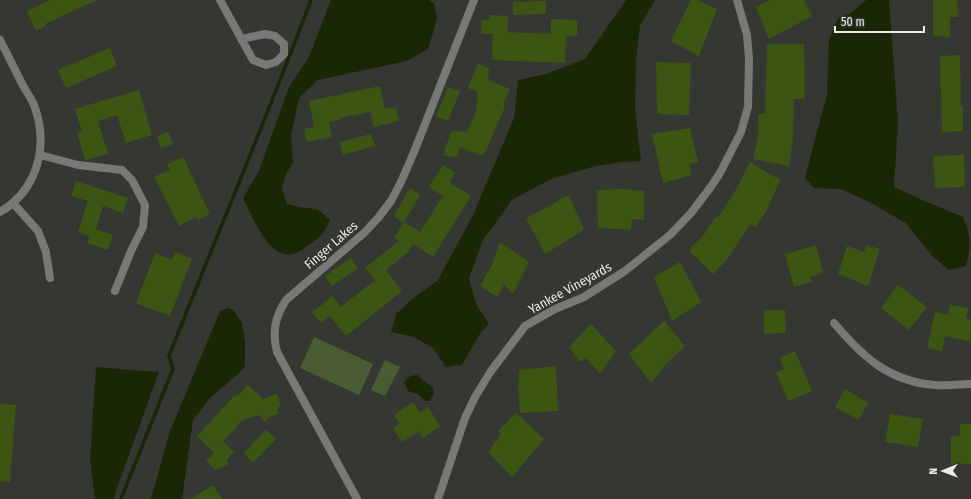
<svg xmlns="http://www.w3.org/2000/svg" width="971" height="499" font-family="'Fira Sans Condensed',sans-serif">
  <style>
    .green { fill: #4a5c31 }
    .water { fill: #1a2704 }
    .lines { fill: none; stroke-linecap: round; stroke-linejoin: round }
    .stream { stroke: #1a2704; stroke-width: 3.5 }
    .building { fill: #3d5512 }
    .street { stroke: #787976; stroke-width: 8 }
    .labels { text-anchor: middle; dominant-baseline: central; stroke-width: 4; stroke-linejoin: round; paint-order: stroke }
    .street-label { font-size: 13px; fill: #e9ebe7; stroke: #353832 }
  </style>
  <rect width="100%" height="100%" fill="#353832"/>
  <g class="green">
    <path d="M314 337 373 364 359 395 300 368Z"/>
    <path d="M385 360 400 367 385 396 371 390Z"/>
  </g>
  <g class="water">
    <path d="M331 0H429L434 3 437 19 428 49 407 61 318 80 299 98 291 135 293 162 286 174 282 188 287 204 299 207 317 209 330 220C328 224 326 230 323 233 319 239 311 243 306 247 274 274 254 220 243 198L259 171 289 87 309 57Z"/>
    <path d="M626 0H655L640 26 636 61 635 109 641 161 621 162 592 167 551 179 512 200 483 240 469 278 476 304 489 324 481 332 462 365 446 367 433 348 414 337 391 332 396 314 412 299 438 280 473 215 514 118 518 80 546 74 585 59Z"/>
    <path d="M866 0H889L898 122 894 187 920 199 963 217C971 236 971 246 966 266L949 270 933 257 906 223 869 202 841 189 814 188 805 178 827 94 829 40 838 18 851 13Z"/>
    <path d="M228 308 234 311 242 323 245 342V366L239 373 210 398 193 420 182 499H151L170 431 220 311Z"/>
    <path d="M96 367 159 372 113 499H95L90 459Z"/>
    <path d="M418 375 424 381 433 387 434 393 430 401H425L418 394 408 391 404 382 410 376Z"/>
  </g>
  <g class="lines">
    <path class="stream" d="M121 499 173 369 169 356C216 237 266 120 311 0"/>
  </g>
  <g class="building">
    <path d="M50 0H97L45 24 46 26 36 31 27 11Z"/>
    <path d="M691 0H697L717 9 699 56 671 41Z"/>
    <path d="M770 0H804L812 16 769 39 756 7Z"/>
    <path d="M933 0H957L958 17H950V37L933 36Z"/>
    <path d="M546 1V14L513 15V2Z"/>
    <path d="M489 15 508 16 507 32 551 34V19L577 20V36H566L565 63 492 60 493 34H481L482 20H489Z"/>
    <path d="M767 44H804L805 99H794L793 140 789 166 753 159 758 135V114H765Z"/>
    <path d="M110 48 117 66 66 88 58 70Z"/>
    <path d="M960 55 961 106H963V131L942 132 940 56Z"/>
    <path d="M656 62 691 63 689 115 657 114Z"/>
    <path d="M478 64 489 68 488 80 510 89 504 102V109L484 155H479L460 147 457 157 444 156 445 148 452 131 467 132 476 111 478 92 468 88Z"/>
    <path d="M380 86 385 109 396 107 399 121 374 127 370 112 340 118V120L329 122 332 137 307 142 304 129 314 127 309 101Z"/>
    <path d="M448 87 460 91 448 121 436 116Z"/>
    <path d="M139 90 152 135 126 143 117 115 98 121 108 154 85 160 77 133 82 132 75 109Z"/>
    <path d="M690 128 698 162 689 164 691 175 663 183 652 134Z"/>
    <path d="M168 132 173 144 161 148 157 136Z"/>
    <path d="M371 134 375 146 343 155 340 142Z"/>
    <path d="M964 155 965 187 935 188 933 156Z"/>
    <path d="M183 157 210 214 198 220 196 217 179 226 154 177 170 170 167 164Z"/>
    <path d="M750 162 780 180 767 210 756 227 750 224 729 257 713 274 690 252V248L703 236 716 216 718 218 738 186Z"/>
    <path d="M443 165 455 173 449 182 471 196 433 257 413 244 407 253 386 270 402 291 346 336 330 316 321 323 312 313 332 296 341 307 375 280 365 268 399 241 394 238 403 223 394 216 410 188 420 195 404 222 420 232 443 196 429 187Z"/>
    <path d="M76 181 128 198 123 213 103 206 96 229 113 235 108 250 87 243 90 236 78 232 88 201 71 196Z"/>
    <path d="M621 189 644 191V220L632 219 631 230 598 228 597 190Z"/>
    <path d="M569 195 584 230 545 254 526 218Z"/>
    <path d="M500 242 529 262 513 294 504 285 497 297 480 286 492 265Z"/>
    <path d="M816 245 823 273 810 277 812 282 794 287 785 254Z"/>
    <path d="M866 245 880 249 868 286 838 274 847 246 864 252Z"/>
    <path d="M175 252 192 259 170 316 136 303 155 253 172 260Z"/>
    <path d="M351 258 358 268 332 286 325 276Z"/>
    <path d="M680 262 701 302 672 321 654 277Z"/>
    <path d="M898 285 927 307 909 330 881 308Z"/>
    <path d="M950 305 968 308 966 318 971 320 970 341 945 336 942 351 927 348 935 312 948 315Z"/>
    <path d="M764 310H785L786 333 764 334Z"/>
    <path d="M664 321 685 346 665 365 651 383 629 354Z"/>
    <path d="M591 324 616 351 600 374 586 358 583 361H579L569 347Z"/>
    <path d="M795 351 812 391 788 401 776 372 784 369 780 358Z"/>
    <path d="M556 366 558 411 520 413 518 389 519 370Z"/>
    <path d="M248 385 263 399 277 394 281 405 277 409 279 414 269 417 265 422 259 415 243 420 223 441 234 452 227 459 228 465 219 468 216 470 206 461 214 453 197 436 234 396 238 395Z"/>
    <path d="M845 389 868 403 859 420 835 407Z"/>
    <path d="M413 402 420 413 428 407 440 426 423 438 419 431 402 442 393 428 400 424 394 415Z"/>
    <path d="M0 404 16 405 10 482 0 481Z"/>
    <path d="M516 413 544 439 512 477 488 452 501 434 498 431Z"/>
    <path d="M890 414 923 419 918 447 885 442Z"/>
    <path d="M960 424H971V464L951 465V436H960Z"/>
    <path d="M266 430 276 439 253 463 244 453Z"/>
    <path d="M213 485 222 499H190Z"/>
  </g>
  <g class="lines">
    <g class="street">
      <path d="M220 0 253 60 266 65 276 62 284 54V44L275 36 265 34 241 39"/>
      <path d="M0 40C7 54 15 69 22 84 26 91 31 98 34 105 43 129 43 153 33 176 26 191 14 204 0 212"/>
      <path d="M40 155 78 165 122 170 132 180 145 205 143 227 131 251 115 291"/>
      <path d="M13 203 38 231 46 252 50 278"/>
      <path d="M834 323C862 356 888 381 934 385 946 386 959 384 971 384"/>
      <path d="M357 499 277 352C272 332 275 317 286 300L364 233 378 218 391 201 401 182 414 152 474 0"/>
      <path d="M438 499 465 418 475 397 491 371 525 326 555 309 584 297 625 271 670 235 691 213 710 188 720 173 741 132 748 107 749 59 747 35 737 0"/>
    </g>
  </g>
  <g class="labels">
    <g class="street-label">
      <text transform="translate(331 245) rotate(-41)">Finger Lakes</text>
      <text transform="translate(570 288) rotate(-29)">Yankee Vineyards</text>
    </g>
  </g>
  <g transform="translate(943 471) rotate(269)" stroke="#353832" stroke-width="3" paint-order="stroke">
  <path d="M0-3L7 15L0 10L-7 15Z" fill="#e9ebe7"/>
  <text y="-6" font-size="11" font-weight="bold" text-anchor="middle" fill="#e9ebe7">N</text>
  </g>
  <path d="M835 26v6h89v-6" fill="none" stroke="#e9ebe7" stroke-width="2"/>
  <text x="841" y="26" font-size="12" fill="#e9ebe7" stroke="#353832" stroke-width="3" paint-order="stroke">50 m</text>
</svg>
